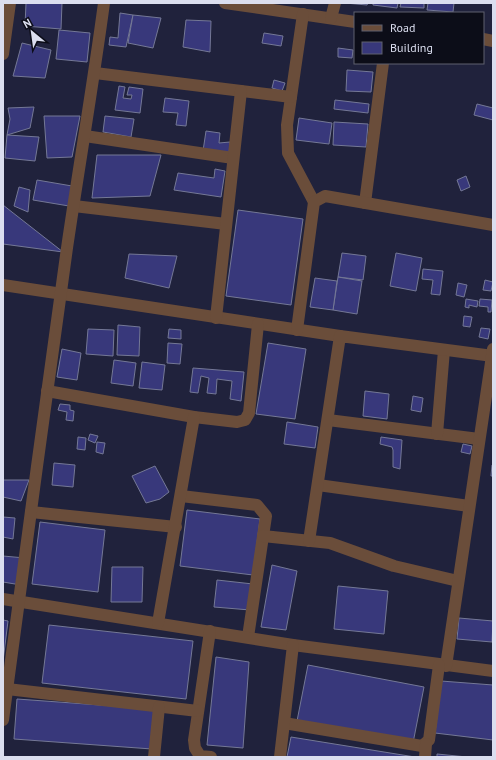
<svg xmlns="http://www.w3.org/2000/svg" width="496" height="760" font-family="'PT Sans',sans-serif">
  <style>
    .building { fill: #38387b; stroke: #747896 }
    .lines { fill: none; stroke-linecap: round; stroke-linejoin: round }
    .minor { stroke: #6a4d3a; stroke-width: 12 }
  </style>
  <rect width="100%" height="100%" fill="#20223c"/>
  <g class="building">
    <path d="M26 3H62L61 29 25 26Z"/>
    <path d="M345 3H368L367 5Z"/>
    <path d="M373 3H398L397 8 373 5Z"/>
    <path d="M401 3H424V8L400 7Z"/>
    <path d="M428 3H454L453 12 427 10Z"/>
    <path d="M120 13 133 15 126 47 109 45 110 37 118 38Z"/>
    <path d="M133 15 161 18 153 48 128 43Z"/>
    <path d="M186 20 211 21 210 52 183 47Z"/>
    <path d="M59 30 90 33 87 62 56 59Z"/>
    <path d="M264 33 283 36 281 46 262 43Z"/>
    <path d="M22 43 51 50 45 78 13 76Z"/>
    <path d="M338 48 353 50 352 58 338 57Z"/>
    <path d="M347 70 373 72 371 92 346 91Z"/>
    <path d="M274 80 285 83 282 91 272 88Z"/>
    <path d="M119 86 125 87 123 98 131 99 132 95H127L129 87 143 89 140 113 115 110Z"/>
    <path d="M165 98 189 101 186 126 176 125 178 113 163 112Z"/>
    <path d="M335 100 369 104 368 113 334 109Z"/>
    <path d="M477 104 493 108V120L474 115Z"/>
    <path d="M34 107 30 128 7 135 10 119 8 108Z"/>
    <path d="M44 116H80L72 157 47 158Z"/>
    <path d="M105 116 134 119 131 137 103 132Z"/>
    <path d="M299 118 332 123 329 144 296 140Z"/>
    <path d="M334 122 368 124 366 147 333 145Z"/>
    <path d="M206 131 220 133 219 143 230 142 229 155 203 151Z"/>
    <path d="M7 135 39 137 35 161 5 158Z"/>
    <path d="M97 155H161L150 196 92 198Z"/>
    <path d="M215 169 225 171 221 197 174 190 178 173 214 178Z"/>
    <path d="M466 176 470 187 461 191 457 180Z"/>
    <path d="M37 180 72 186 69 206 33 200Z"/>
    <path d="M19 187 30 190 28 212 14 206Z"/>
    <path d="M3 205 63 252 3 244Z"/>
    <path d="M238 210 303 219 291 305 226 296Z"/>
    <path d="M342 253 366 256 363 280 338 277Z"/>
    <path d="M396 253 422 258 416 291 390 286Z"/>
    <path d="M129 254 177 256 169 288 125 278Z"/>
    <path d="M423 269 443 271 440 295 431 294 433 280 422 279Z"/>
    <path d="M338 277 362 281 357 314 333 310Z"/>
    <path d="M315 278 337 281 333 310 310 307Z"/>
    <path d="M485 280 493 282 491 291 483 290Z"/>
    <path d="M458 283 467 285 464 297 456 295Z"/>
    <path d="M466 299 478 301 477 307 469 305V308L465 307Z"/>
    <path d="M480 299 492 300 491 312H488V307L479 306Z"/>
    <path d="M464 316 472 317 470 327 463 326Z"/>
    <path d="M118 325 140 327 139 356 117 355Z"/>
    <path d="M481 328 490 329 488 339 479 337Z"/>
    <path d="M88 329 114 330 113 356 86 354Z"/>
    <path d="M169 329 181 330V339L168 338Z"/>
    <path d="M168 343 182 344 180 364 167 363Z"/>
    <path d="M268 343 306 349 295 419 256 414Z"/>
    <path d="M62 349 81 353 77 380 57 377Z"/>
    <path d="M114 360 136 363 133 386 111 383Z"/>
    <path d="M142 362 165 365 162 390 139 388Z"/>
    <path d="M193 368 244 372 241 401 230 399 232 381 217 379 216 394 207 393 209 378 201 376 198 393 190 392Z"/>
    <path d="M365 391 389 394 387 419 363 416Z"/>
    <path d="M413 396 423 398 421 412 411 410Z"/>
    <path d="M60 404 70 405V410L74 411 73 421 66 420 67 412 58 410Z"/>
    <path d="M287 422 318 427 315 448 284 444Z"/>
    <path d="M90 434 98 436 95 443 88 440Z"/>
    <path d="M78 437 86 438 85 450 77 449Z"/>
    <path d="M381 437 402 440 400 469 393 467V450L392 447 380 444Z"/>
    <path d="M97 442 105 443 103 454 96 452Z"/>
    <path d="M463 444 472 446 470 454 461 452Z"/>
    <path d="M54 463 75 465 73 487 52 485Z"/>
    <path d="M492 465H493V476H491Z"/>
    <path d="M155 466 169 492 160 499 146 503 132 476Z"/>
    <path d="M3 480H29L21 501 3 497Z"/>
    <path d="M187 510 260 519 253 575 180 566Z"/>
    <path d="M3 517 15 518 13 539 3 537Z"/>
    <path d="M40 522 105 530 98 592 32 584Z"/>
    <path d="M3 556 25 558 21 585 3 582Z"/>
    <path d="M272 565 297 571 286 630 261 627Z"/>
    <path d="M112 567H143L142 602H111Z"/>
    <path d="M217 580 253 584 250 610 214 607Z"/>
    <path d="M338 586 388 591 384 634 334 629Z"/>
    <path d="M459 618 493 621 492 642 457 639Z"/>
    <path d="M3 620 8 621 3 661Z"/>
    <path d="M49 625 193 641 186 699 42 683Z"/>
    <path d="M216 657 249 662 243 748 207 745Z"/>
    <path d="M308 665 424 687 413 743 297 721Z"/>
    <path d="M441 681 493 685V740L435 733Z"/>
    <path d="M17 699 155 709 152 749 14 739Z"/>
    <path d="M291 737 415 757H287Z"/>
    <path d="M437 754 467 757H437Z"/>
  </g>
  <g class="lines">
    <g class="minor">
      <path d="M225 3 355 22"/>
      <path d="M303 14 287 125 288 153 314 202"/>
      <path d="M331 18 335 3"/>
      <path d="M483 39 493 41"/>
      <path d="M3 54 10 3"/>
      <path d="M95 73 291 97"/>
      <path d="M85 136 233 158"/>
      <path d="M365 203 383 63"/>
      <path d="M74 206 226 224"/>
      <path d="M3 285 340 336"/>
      <path d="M216 318 241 91"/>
      <path d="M297 330 314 202 325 196 493 225"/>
      <path d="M47 391 194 417 237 422 245 420 249 413 258 324"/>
      <path d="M328 420 479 439"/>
      <path d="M437 434 444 350"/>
      <path d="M318 485 469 506"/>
      <path d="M181 496 257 505 266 516 248 637"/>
      <path d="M31 512 176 527"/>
      <path d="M263 536 330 543 394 566 458 581"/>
      <path d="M309 541 340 336 493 356"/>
      <path d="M3 599 293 645 493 671"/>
      <path d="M158 623 194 417"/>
      <path d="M210 631 194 740 195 748 200 756 211 757"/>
      <path d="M446 666 493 349"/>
      <path d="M7 689 198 711"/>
      <path d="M3 720C24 563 45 405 67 248 79 166 93 85 104 3"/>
      <path d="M284 723 422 746 429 740 439 665"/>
      <path d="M154 757 159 707"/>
      <path d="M280 757 293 645"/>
      <path d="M425 757 426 744"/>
    </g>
  </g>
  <rect width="496" height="760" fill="none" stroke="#dbdeef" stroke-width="8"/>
  <rect x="354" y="12" width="130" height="52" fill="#0c0d18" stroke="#5f616e"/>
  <rect x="362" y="25" width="20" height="6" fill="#6a4d3a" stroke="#5f616e"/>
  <text x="390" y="32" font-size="12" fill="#dbdeef">Road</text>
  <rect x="362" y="42" width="20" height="12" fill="#38387b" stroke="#5f616e"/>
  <text x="390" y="52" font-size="12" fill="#dbdeef">Building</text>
  <g transform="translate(32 32) rotate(331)" stroke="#0c0d18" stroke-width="3" paint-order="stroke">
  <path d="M0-3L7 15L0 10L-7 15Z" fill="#dbdeef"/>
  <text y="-6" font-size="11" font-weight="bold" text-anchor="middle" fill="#dbdeef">N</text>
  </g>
</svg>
